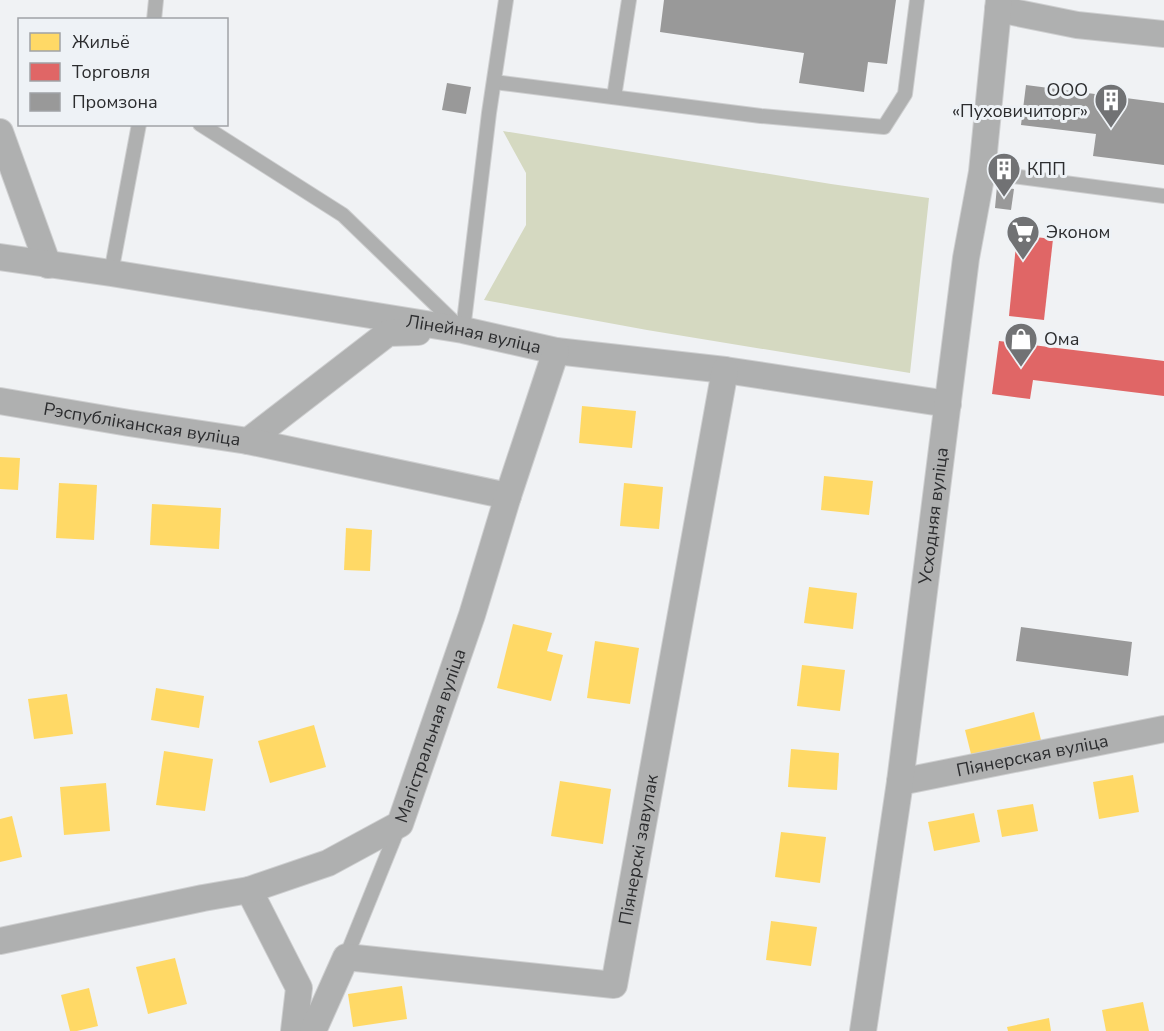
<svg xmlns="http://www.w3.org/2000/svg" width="1164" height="1031" font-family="'Nunito Sans',sans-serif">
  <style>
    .green { fill: #d5d9c1 }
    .homes { fill: #ffd966 }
    .shops { fill: #e06666 }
    .industry { fill: #999 }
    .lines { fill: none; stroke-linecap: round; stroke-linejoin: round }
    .lane-casing { stroke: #cecfd0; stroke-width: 16 }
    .street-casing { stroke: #cecfd0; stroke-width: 28 }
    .lane { stroke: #afb0b0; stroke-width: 14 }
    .street { stroke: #afb0b0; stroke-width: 26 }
    .labels { text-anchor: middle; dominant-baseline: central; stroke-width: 6; stroke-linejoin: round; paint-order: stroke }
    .poi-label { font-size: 18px; fill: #2c2d2f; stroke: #eef2f6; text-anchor: start }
    .street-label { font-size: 18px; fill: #2c2d2f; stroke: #eef2f6 }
  </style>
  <rect width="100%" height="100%" fill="#f0f2f4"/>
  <path class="green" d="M503 131 831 184 929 198 910 373 647 330 484 300 526 225V173Z"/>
  <g class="homes">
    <path d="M582 406 636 411 632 448 579 443Z"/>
    <path d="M0 457 20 458 18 490 0 489Z"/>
    <path d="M824 476 873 481 869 515 821 510Z"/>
    <path d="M59 483 97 485 94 540 56 538Z"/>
    <path d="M624 483 663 487 659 529 620 526Z"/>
    <path d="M152 504 221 508 219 549 150 545Z"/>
    <path d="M346 528 372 530 370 571 344 570Z"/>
    <path d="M809 587 857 593 853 629 804 623Z"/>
    <path d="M513 624 552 633 547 651 563 655 551 701 497 688Z"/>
    <path d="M595 641 639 648 630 704 587 698Z"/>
    <path d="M802 665 845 670 840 711 797 706Z"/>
    <path d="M156 688 204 696 199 728 151 720Z"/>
    <path d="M67 694 73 734 34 739 28 699Z"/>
    <path d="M1034 712 1041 740 972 758 965 730Z"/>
    <path d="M314 725 326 767 270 783 258 741Z"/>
    <path d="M791 749 839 753 837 790 788 787Z"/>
    <path d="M164 751 213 759 205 811 156 805Z"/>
    <path d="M1133 775 1139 812 1099 819 1093 782Z"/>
    <path d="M560 781 611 789 603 844 551 836Z"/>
    <path d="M106 783 110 831 64 835 60 787Z"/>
    <path d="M1033 804 1038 831 1002 837 997 810Z"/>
    <path d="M974 813 980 842 934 851 928 822Z"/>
    <path d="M12 816 22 857 0 862V819Z"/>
    <path d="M781 832 826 837 820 883 775 877Z"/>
    <path d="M771 921 817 927 811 966 766 960Z"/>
    <path d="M175 958 187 1004 148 1014 136 967Z"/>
    <path d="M402 986 407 1019 353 1027 348 994Z"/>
    <path d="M89 988 98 1026 77 1031H70L61 995Z"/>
    <path d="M1143 1002 1149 1031H1106L1102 1010Z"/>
    <path d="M1049 1018 1051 1031H1008L1007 1027Z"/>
  </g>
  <g class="shops">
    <path d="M1017 235 1053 239 1044 320 1009 316Z"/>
    <path d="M999 341 1164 361V396L1033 380 1030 399 992 394Z"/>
  </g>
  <g class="industry">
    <path d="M664 0H896L887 64 868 62 864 92 799 83 804 53 660 32Z"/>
    <path d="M447 83 471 87 466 114 442 110Z"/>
    <path d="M1026 85 1164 103V165L1093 156 1096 134 1021 125Z"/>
    <path d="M997 186 1014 189 1011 210 995 208Z"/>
    <path d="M1021 627 1132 642 1128 676 1016 661Z"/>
  </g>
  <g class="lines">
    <g class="lane-casing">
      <g id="lane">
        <path d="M154 20 156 0"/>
        <path d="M494 82 761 116 884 127 905 94 917 0"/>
        <path d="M614 97 629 0"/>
        <path d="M200 124 343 215 459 327"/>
        <path d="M982 172 1164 196"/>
        <path d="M111 273 139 124"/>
        <path d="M463 330 489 113 506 0"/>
        <path d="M346 957 399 826"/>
      </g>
    </g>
    <g class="street-casing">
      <g id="street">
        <path d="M998 9 1077 25 1164 34"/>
        <path d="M0 132 48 265"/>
        <path id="s1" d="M0 257 111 273 463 330 556 351 725 370 948 404"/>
        <path id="s2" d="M0 401 129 423 248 441 388 333 418 332"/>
        <path d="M248 441 508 496"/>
        <path id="s3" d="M900 782 1164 729"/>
        <path d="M249 890 299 988 294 1031"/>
        <path id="s4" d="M0 941 203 898 249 890 328 863 400 824 472 615 508 496 556 351"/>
        <path id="s5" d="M313 1031 346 957 614 985 725 370"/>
        <path id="s6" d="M863 1031 900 782 966 258 982 172 999 0"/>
      </g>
    </g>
    <use href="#lane" class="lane"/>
    <use href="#street" class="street"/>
  </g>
  <defs>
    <g id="building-pin" transform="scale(1.725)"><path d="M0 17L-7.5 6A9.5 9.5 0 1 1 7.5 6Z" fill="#717274" stroke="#eef2f6"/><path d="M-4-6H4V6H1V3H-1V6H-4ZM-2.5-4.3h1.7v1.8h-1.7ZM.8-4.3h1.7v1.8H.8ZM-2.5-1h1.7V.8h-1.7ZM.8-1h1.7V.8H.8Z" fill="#fff"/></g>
    <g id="supermarket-pin" transform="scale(1.725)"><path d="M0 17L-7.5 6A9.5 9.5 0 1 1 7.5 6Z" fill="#717274" stroke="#eef2f6"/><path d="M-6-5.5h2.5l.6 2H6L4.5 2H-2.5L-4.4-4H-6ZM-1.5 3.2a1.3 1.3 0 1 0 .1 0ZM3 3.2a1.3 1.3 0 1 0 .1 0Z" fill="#fff"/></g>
    <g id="shop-pin" transform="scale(1.725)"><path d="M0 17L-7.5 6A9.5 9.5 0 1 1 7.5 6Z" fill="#717274" stroke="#eef2f6"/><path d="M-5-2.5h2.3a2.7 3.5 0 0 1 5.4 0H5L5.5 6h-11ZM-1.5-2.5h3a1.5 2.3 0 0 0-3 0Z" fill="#fff"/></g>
  </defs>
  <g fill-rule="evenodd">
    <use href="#building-pin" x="1111" y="100"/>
    <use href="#building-pin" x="1004" y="169"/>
    <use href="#supermarket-pin" x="1023" y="232"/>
    <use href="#shop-pin" x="1021" y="339"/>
  </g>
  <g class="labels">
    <g class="poi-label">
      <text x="1088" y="90" text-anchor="end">ООО<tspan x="1088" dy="21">«Пуховичиторг»</tspan></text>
      <text x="1027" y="169">КПП</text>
      <text x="1046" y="232">Эконом</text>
      <text x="1044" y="339">Ома</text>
    </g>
    <g class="street-label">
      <text stroke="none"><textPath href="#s1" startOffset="480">Лінейная вуліца</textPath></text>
      <text stroke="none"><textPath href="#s2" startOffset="144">Рэспубліканская вуліца</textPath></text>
      <text stroke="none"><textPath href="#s6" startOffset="520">Усходняя вуліца</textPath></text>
      <text stroke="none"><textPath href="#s4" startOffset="513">Магістральная вуліца</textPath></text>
      <text stroke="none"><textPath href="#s3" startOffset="135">Піянерская вуліца</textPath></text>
      <text stroke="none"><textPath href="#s5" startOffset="488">Піянерскі завулак</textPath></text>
    </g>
  </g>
  <rect x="18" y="18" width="210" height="108" fill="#eef2f6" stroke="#a0a3a6" stroke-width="1.5"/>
  <rect x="30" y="33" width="30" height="18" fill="#ffd966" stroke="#a0a3a6" stroke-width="1.5"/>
  <text x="72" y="48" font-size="18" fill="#2c2d2f">Жильё</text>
  <rect x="30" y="63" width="30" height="18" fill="#e06666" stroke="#a0a3a6" stroke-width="1.5"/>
  <text x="72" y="78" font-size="18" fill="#2c2d2f">Торговля</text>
  <rect x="30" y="93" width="30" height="18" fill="#999999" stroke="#a0a3a6" stroke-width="1.5"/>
  <text x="72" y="108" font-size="18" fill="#2c2d2f">Промзона</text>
</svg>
